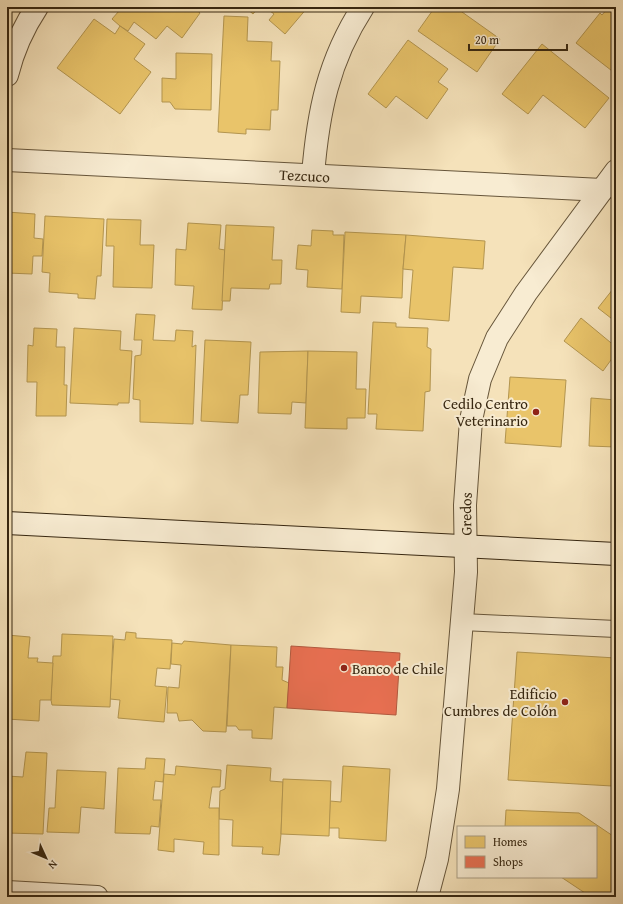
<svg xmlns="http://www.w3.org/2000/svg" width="623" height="904" font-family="'Gentium Book Plus',serif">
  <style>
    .homes { fill: #e9c46a; stroke: #b3954f }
    .shops { fill: #e76f51; stroke: #b2593e }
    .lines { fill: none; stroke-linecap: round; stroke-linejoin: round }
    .lane-casing { stroke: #66553a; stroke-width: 18 }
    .street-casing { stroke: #66553a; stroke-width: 24 }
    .secondary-casing { stroke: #362610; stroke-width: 24 }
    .lane { stroke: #f8ecd2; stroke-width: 16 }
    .street { stroke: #f8ecd2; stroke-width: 22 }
    .secondary { stroke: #f8ecd2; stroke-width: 22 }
    .poi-dot { fill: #8f2418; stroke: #f8ecd2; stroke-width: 1.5 }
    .labels { text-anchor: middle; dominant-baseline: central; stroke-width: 4; stroke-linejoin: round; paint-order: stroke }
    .street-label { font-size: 15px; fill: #362610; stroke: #f8ecd2 }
    .poi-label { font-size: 15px; fill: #362610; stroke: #f8ecd2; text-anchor: end }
  </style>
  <rect width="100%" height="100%" fill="#f5e2ba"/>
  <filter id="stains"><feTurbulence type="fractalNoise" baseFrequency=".005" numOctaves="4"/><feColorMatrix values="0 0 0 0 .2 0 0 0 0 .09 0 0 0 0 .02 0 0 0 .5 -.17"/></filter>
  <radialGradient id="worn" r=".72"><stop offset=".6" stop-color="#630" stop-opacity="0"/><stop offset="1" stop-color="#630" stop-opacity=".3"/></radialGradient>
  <g class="homes">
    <path d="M114 7H193L200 13 182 38 167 26 156 39 134 22 128 31 120 26 112 19 119 11Z"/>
    <path d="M245 7H259L253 14Z"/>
    <path d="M265 7H308L285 34 269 20 274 14Z"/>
    <path d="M435 7H455L500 39 477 72 418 31Z"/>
    <path d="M608 8 616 13V74L576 43 600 13 602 15Z"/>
    <path d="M224 16 248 17 247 41 272 42 271 61H280L278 110H271L270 130 246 129V134L218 132Z"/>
    <path d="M94 19 115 34 120 26 145 44 134 59 151 72 120 114 57 68Z"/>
    <path d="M408 40 448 69 438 82 448 89 427 119 396 96 386 108 368 94Z"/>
    <path d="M542 44 609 98 585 128 543 95 528 114 502 94Z"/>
    <path d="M176 53 212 54 211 110 175 109 170 102H162V78L176 79Z"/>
    <path d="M7 212 35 214 34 238 43 239 42 256H33L32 274 7 273Z"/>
    <path d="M45 216 104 219 101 276H97L95 299 78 298V294L49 292 50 273 42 272Z"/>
    <path d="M107 219 141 220 140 245H154L152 288 113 287 114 246H106Z"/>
    <path d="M188 223 221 225 219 249 225 250 222 310 192 309 194 286 175 285 176 249 186 250Z"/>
    <path d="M226 225 274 227 272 260H282L281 284H270L269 289 231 288 230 301H222Z"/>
    <path d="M312 230 333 231V235H344L342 289 307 287 308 270 296 269 298 245 311 246Z"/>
    <path d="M345 232 406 235 403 269 402 298 361 296 360 313 341 312Z"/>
    <path d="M406 235 485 241 483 269 453 267 449 321 409 318 413 270 403 269Z"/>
    <path d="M613 289 616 291V322L598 308Z"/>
    <path d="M136 314 155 315 153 340 175 341 176 330 193 331 192 347 196 345 193 424 140 422V400L133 399 135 356 141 355 142 340H134Z"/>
    <path d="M581 318 616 347V353L603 371 564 341Z"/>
    <path d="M373 322 396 323V327L428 328 427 347 431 349 430 391 425 392 423 431 376 429 377 414H368Z"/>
    <path d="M34 328 57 329 56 347H65L64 385H67L66 416H36L37 382H27L28 345 33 346Z"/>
    <path d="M74 328 121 331 120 350 132 351 129 403H118V405L70 403Z"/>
    <path d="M205 340 251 342 248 395H240L238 423 201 421Z"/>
    <path d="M308 351 306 403 292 402 291 414 258 413 260 352Z"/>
    <path d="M308 351 357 352 356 389H366L365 418H347V429L305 428Z"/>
    <path d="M510 377 566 380 561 447 505 443Z"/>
    <path d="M591 398 616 400V447L589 446Z"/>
    <path d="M126 632 136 633V638L172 640 170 669 157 668 155 686 167 687 164 722 118 718 120 700 110 699 114 639 125 640Z"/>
    <path d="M62 634 113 636 110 707 52 705 51 700 53 656H61Z"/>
    <path d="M7 635 30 637 28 658H38L37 662 53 663 51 700H40L39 721 7 719Z"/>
    <path d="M184 641 231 645 226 732 203 731 192 720 179 721 177 713H167L168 687 179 688 181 665 171 664 172 643 182 644Z"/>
    <path d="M231 645 277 647 276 667H283L282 680 289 683 287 708 274 707 272 739 252 738V730H239L236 726H227Z"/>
    <path d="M517 652 616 658V747H614L612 786 508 780Z"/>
    <path d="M26 752 47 753 43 834 7 833V776L23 777Z"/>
    <path d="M146 758 165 759 163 782 155 781 153 800H161L159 827 151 826 150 834 115 833 118 768 145 769Z"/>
    <path d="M227 765 271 768 270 781 283 782 281 834 279 855 262 854 263 847 232 846 233 820 219 819 220 791 225 789Z"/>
    <path d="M176 766 221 770 220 787H212L209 808H219V855L203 854 204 842 174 839V852L158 850 164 774 175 775Z"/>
    <path d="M343 766 390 769 386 841 339 838V828H329L330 801 341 802Z"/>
    <path d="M57 770 106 772 104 809 81 807 79 833 47 832 49 808H55Z"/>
    <path d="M283 779 331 781 329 836 281 834Z"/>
    <path d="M506 810 579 813 616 838V897H591L561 877H596V827H505Z"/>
  </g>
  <path class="shops" d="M291 646 400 653 396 715 287 708Z"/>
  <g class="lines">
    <g class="lane-casing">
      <path id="lane" d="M462 622 616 629"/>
    </g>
    <g class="street-casing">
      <g id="street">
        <path d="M7 75C13 51 23 28 37 7"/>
        <path id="s1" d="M7 160 602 190"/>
        <path d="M313 175C318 113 328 61 363 7"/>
        <path d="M7 892 97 897"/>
        <path id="s2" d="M427 897 437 859 448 789 466 572 465 505 471 420 480 379 497 338 526 293 616 171"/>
      </g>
    </g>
    <g class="secondary-casing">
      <path id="secondary" d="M7 523 616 554"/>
    </g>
    <use href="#lane" class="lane"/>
    <use href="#street" class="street"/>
    <use href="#secondary" class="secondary"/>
  </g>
  <g class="poi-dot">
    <circle cx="536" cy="412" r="4"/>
    <circle cx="344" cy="668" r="4"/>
    <circle cx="565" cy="702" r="4"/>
  </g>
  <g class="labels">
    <g class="street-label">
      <text stroke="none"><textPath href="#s1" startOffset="298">Tezcuco</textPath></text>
      <text stroke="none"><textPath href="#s2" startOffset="386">Gredos</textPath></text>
    </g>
    <g class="poi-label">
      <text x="528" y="403">Cedilo Centro<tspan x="528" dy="17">Veterinario</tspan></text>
      <text x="352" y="668" text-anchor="start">Banco de Chile</text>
      <text x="557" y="693">Edificio<tspan x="557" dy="17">Cumbres de Colón</tspan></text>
    </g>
  </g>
  <rect width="623" height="904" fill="none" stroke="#f5e2ba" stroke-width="24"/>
  <rect x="8" y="8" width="607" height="888" fill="none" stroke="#362610" stroke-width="2"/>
  <rect x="12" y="12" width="599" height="880" fill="none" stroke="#362610"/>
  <rect x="457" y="826" width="140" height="52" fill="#f8ecd2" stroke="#aa9d84"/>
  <rect x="465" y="836" width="20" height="12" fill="#e9c46a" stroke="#aa9d84"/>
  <text x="493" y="846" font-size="12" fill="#362610">Homes</text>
  <rect x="465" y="856" width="20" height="12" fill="#e76f51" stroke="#aa9d84"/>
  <text x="493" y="866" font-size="12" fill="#362610">Shops</text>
  <g transform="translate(46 858) rotate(134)" stroke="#f8ecd2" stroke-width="3" paint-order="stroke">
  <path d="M0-3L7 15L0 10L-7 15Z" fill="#362610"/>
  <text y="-6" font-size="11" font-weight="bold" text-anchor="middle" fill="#362610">N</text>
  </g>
  <path d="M469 44v6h98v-6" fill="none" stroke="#362610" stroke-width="2"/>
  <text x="475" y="44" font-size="12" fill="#362610" stroke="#f8ecd2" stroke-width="3" paint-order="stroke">20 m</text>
  <rect width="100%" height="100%" filter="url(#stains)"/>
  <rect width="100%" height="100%" fill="url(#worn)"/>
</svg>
